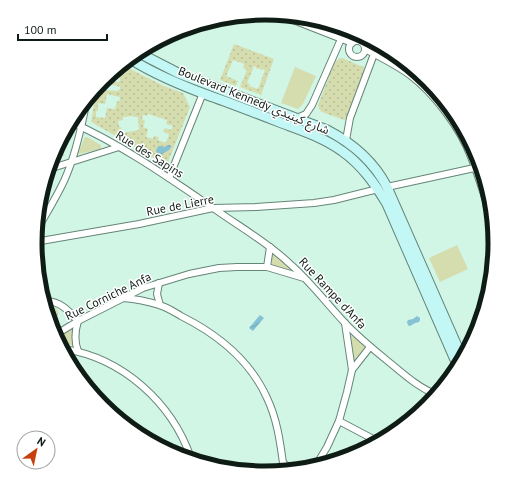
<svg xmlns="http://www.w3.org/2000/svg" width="529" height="486" font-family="'PT Sans','Noto Sans Arabic',sans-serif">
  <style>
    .grass { fill: #d5dcae }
    .garden { fill: url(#garden-dots); fill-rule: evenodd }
    .water { fill: url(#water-waves) }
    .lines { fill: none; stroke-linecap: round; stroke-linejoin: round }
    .minor-casing { stroke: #658577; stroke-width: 8 }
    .secondary-casing { stroke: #658577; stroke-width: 11 }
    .minor { stroke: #fff; stroke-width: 6 }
    .secondary { stroke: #c2f7f6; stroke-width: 9 }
    .labels { text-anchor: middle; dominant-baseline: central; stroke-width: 3; stroke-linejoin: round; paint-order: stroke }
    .street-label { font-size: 12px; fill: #0f1c16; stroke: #fff }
    .rim { fill: none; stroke: #0f1c16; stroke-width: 5 }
  </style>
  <defs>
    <pattern id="garden-dots" width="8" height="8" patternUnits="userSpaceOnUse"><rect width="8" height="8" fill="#d5dcae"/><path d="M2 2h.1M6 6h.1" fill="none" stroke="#b6bc95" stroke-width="1.8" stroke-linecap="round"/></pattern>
    <pattern id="water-waves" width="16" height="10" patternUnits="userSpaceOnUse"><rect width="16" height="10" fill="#85c2d4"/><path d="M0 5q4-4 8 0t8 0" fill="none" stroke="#72a6b5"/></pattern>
  </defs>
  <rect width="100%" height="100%" fill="#d2f6e6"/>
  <g class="grass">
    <path d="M124 65 132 70V73L114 72Z"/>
    <path d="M295 67 316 76 303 104 298 109 281 103Z"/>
    <path d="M85 137H87L101 145V149L79 154 78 153Z"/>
    <path d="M457 245 468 269 440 282 429 258Z"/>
    <path d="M272 252 297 273 272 265Z"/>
    <path d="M72 328 73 330V345H61L56 337Z"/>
    <path d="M351 335 365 347 353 362Z"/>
  </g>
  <g class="garden">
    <path d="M234 44 274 59 261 95 240 87 247 70 243 68 244 64 233 60 226 76 238 81 236 86 220 80ZM254 66 256 67V68L257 69 258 68 261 70 262 69 265 70 258 89 249 86 250 84 247 83Z"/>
    <path d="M340 58H342L361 66 364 67 365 70 346 119 344 120 322 112 319 109 318 105 334 64 336 61Z"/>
    <path d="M132 70 164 86 183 93 190 107 168 162 163 164 142 151 91 122 97 87 102 80 107 81 106 84H103L100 86V88L102 90 117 91 120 89V87L118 86 112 85V82H118L120 81V78L118 77 109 76 114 72 132 73ZM107 94 120 97 119 102 117 101 115 109 107 108 105 118 96 117V111H98V103L105 104ZM148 114 167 120 166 124 173 126 171 130 165 128 163 132 169 134 166 143 158 140 159 137 154 136 153 139 146 137 148 129 143 127 145 121 142 119 143 115 147 116ZM133 116 134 117H138L139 130 122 133 121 127H119L118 121 123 120V117Z"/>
    <path d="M57 148 65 155 51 160 52 157 54 156 53 153Z"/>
    <path d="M47 304C60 305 62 317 51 324Z"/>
  </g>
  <g class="water">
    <path d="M168 145H170L171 147 169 150 162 154H158L156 151 157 148 159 146 164 147Z"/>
    <path d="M260 315 264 318 253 331 249 328Z"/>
    <path d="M417 316 420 318V320L419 322 415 323 410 326 408 325 407 322 408 320 413 319Z"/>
  </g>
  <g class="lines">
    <g class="minor-casing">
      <g id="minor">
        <path d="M288 18 352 43"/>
        <circle cx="357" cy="49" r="8"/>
        <path d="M365 49C380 57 396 65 410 75 434 93 461 129 471 157 477 172 482 188 487 204"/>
        <path d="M297 118 306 114 312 105 341 39"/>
        <path d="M73 123C124 146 169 178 216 210 240 227 267 242 289 263 310 281 326 303 345 323 360 339 378 353 395 367 407 377 420 388 435 394"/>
        <path d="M346 140 350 118 374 54"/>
        <path d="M49 169 119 147"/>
        <path d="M169 178 203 93"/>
        <path d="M387 187 479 167"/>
        <path d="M37 230C46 214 56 198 64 181 75 157 81 130 86 104"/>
        <path d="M35 242 139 224 213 208 256 207 314 203 334 200 378 189"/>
        <path d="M267 267 270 247"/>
        <path d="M159 283 157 294 160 305"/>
        <path d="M123 298C136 299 147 301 159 305 167 307 174 312 181 316 217 334 250 360 267 398 277 419 280 441 283 463V469"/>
        <path d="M46 301C60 301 69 311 78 321 75 331 74 341 78 351"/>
        <path d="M55 335 78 321 143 288 189 274 219 268 237 267H267L304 278"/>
        <path d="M64 349C123 358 172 403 191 458"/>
        <path d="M352 370 370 347"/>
        <path d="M339 421 375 440"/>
        <path d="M318 462 327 447 339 421 347 392 352 370 345 323"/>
        <path d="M283 463 290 468"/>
      </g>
    </g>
    <g class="secondary-casing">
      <g id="secondary">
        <path d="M141 54 178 73 327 130C352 143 374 162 387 187L461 355"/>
        <path d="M132 60C156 75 183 86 210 96 233 104 256 113 279 122 300 130 323 137 342 151 362 165 375 184 387 204L456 362"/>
      </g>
    </g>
    <use href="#minor" class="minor"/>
    <use href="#secondary" class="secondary"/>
  </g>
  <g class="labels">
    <g class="street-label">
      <text transform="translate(254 100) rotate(22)">Boulevard Kennedy شارع كينيدي</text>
      <text transform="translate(150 154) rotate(32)">Rue des Sapins</text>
      <text transform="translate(180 205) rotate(-11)">Rue de Lierre</text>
      <text transform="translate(333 293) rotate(47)">Rue Rampe d'Anfa</text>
      <text transform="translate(108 296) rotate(-26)">Rue Corniche Anfa</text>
    </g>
  </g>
  <path d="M0 0H529V486H0ZM42 243a223 223 0 1 1 446 0a223 223 0 1 1-446 0Z" fill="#fff" fill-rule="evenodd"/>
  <path class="rim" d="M42 243a223 223 0 1 1 446 0a223 223 0 1 1-446 0Z"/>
  <g transform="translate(36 450) rotate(33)"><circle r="19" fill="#ffffff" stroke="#9fa4a2"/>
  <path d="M0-3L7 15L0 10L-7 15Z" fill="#c63f0c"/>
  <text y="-6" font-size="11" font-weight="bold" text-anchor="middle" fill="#0f1c16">N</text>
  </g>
  <path d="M18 34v6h89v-6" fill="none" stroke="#0f1c16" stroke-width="2"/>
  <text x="24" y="34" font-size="12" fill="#0f1c16" stroke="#ffffff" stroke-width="3" paint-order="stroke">100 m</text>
</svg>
